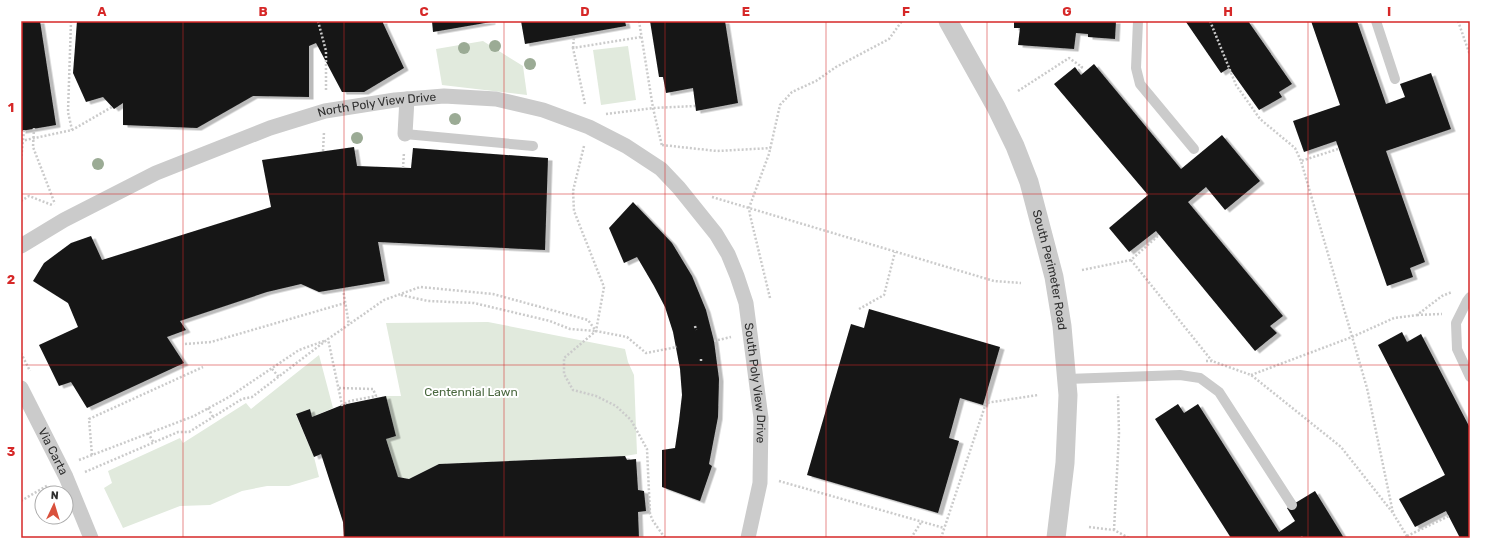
<svg xmlns="http://www.w3.org/2000/svg" width="1491" height="559" font-family="Rubik,sans-serif">
  <style>
    .green { fill: #e1eadd }
    .building { fill: #151515; filter: url(#shadow) }
    .lines { fill: none; stroke-linecap: round; stroke-linejoin: round }
    .path { stroke: #cbcbcb; stroke-width: 2.5; stroke-dasharray: 2 2; stroke-linecap: butt }
    .service { stroke: #cbcbcb; stroke-width: 10 }
    .pedestrian { stroke: #cbcbcb; stroke-width: 15 }
    .minor { stroke: #cbcbcb; stroke-width: 19 }
    .path-bridge { stroke: #cbcbcb; stroke-width: 2.5; stroke-dasharray: 2 2; stroke-linecap: butt }
    .tree { fill: #9bab95 }
    .grid { fill: none; stroke: #d62828; stroke-width: 1; stroke-opacity: 0.55 }
    .labels { text-anchor: middle; dominant-baseline: central; stroke-width: 4; stroke-linejoin: round; paint-order: stroke }
    .street-label { font-size: 12px; fill: #2e2e2e; stroke: #fff }
    .park-label { font-size: 12px; fill: #49673e; stroke: #fff }
    .neatline { fill: none; stroke: #d62828; stroke-width: 1.5 }
    .grid-label { font-size: 13px; text-anchor: middle; font-weight: bold; fill: #d62828 }
  </style>
  <defs>
    <filter id="shadow"><feDropShadow dx="4.5" dy="2.5" stdDeviation="0" flood-color="#0004"/></filter>
  </defs>
  <rect width="100%" height="100%" fill="#fff"/>
  <g class="green">
    <path d="M483 41 523 66 527 95 442 85 436 49Z"/>
    <path d="M628 46 636 100 601 105 593 50Z"/>
    <path d="M488 322 625 349 628 362 634 375 637 454 625 456 439 464 409 479 398 477 386 439 396 436 386 396H401L386 323Z"/>
    <path d="M319 355 333 408 312 417 310 409 296 415 314 457 319 477 289 486H267L242 491 210 505 180 506 123 528 104 488 112 483 108 471 180 438 183 443 246 403 251 409Z"/>
  </g>
  <g class="building">
    <path d="M21 21H40L56 125 21 131Z"/>
    <path d="M77 21H383V23L404 68 364 92H342L316 43 309 46V97L253 96 197 128 123 125V103L114 109 103 97 86 102 73 73Z"/>
    <path d="M432 21H491V22L433 32Z"/>
    <path d="M521 21H625L626 26 525 44Z"/>
    <path d="M650 21H725L738 103 696 111 693 88 666 93 663 77H659Z"/>
    <path d="M1014 21H1116L1115 39 1088 37V34L1076 33 1074 49 1018 45 1020 28H1014Z"/>
    <path d="M1188 21H1248L1292 84 1279 92 1282 97 1259 110 1229 68 1221 73 1186 22Z"/>
    <path d="M1311 21H1357L1386 104 1405 97 1400 84 1431 73 1451 129 1386 151 1425 262 1410 268 1413 277 1387 286 1336 141 1304 152 1293 121 1340 105Z"/>
    <path d="M1094 64 1181 169 1222 135 1260 181 1225 210 1206 187 1188 202 1283 316 1270 326 1277 333 1255 351 1156 231 1129 252 1109 228 1148 195 1054 84 1075 67 1081 75Z"/>
    <path d="M354 147 357 166 411 168 413 148 548 158 545 250 378 242 385 281 319 292 301 284 267 292 180 321 186 330 167 337 184 363 87 408 71 382 59 386 39 345 78 327 68 303 33 281 44 263 71 243 91 236 102 260 271 207 262 160Z"/>
    <path d="M633 202 672 243 692 276 706 310 714 341 719 379 718 417 709 464 712 466 700 501 662 487V450L675 448 679 421 682 395 680 369 673 332 665 307 654 286 637 257 624 263 609 228Z"/>
    <path d="M869 309 1000 347 983 405 960 398 949 438 959 441 938 513 807 475 851 324 864 328Z"/>
    <path d="M1402 332 1407 342 1421 334 1470 428V538H1460L1446 511 1415 527 1399 499 1445 475 1378 345Z"/>
    <path d="M386 396 396 436 386 439 398 477 409 479 439 464 625 456 627 460 636 459 638 490 644 491 646 511 638 512 639 538H344L343 522 321 454 314 457 296 414 310 409 312 417 342 405Z"/>
    <path d="M1178 404 1184 413 1198 404 1279 532 1295 521 1287 508 1315 491 1344 538H1304L1302 536 1299 538H1231L1155 419Z"/>
  </g>
  <g class="lines">
    <g class="path">
      <path d="M71 21 68 112 72 130"/>
      <path d="M318 21 326 51V91"/>
      <path d="M639 21 653 108 662 146"/>
      <path d="M1210 21 1236 85 1260 119 1295 148 1301 161"/>
      <path d="M1458 21 1470 55"/>
      <path d="M573 48 574 36"/>
      <path d="M1018 91 1069 58 1082 67 1078 71"/>
      <path d="M585 104 573 48 641 37"/>
      <path d="M606 114 653 108 695 106"/>
      <path d="M34 128 33 147 55 204"/>
      <path d="M21 141 72 130 112 107"/>
      <path d="M662 145 717 151 771 148"/>
      <path d="M584 146 573 191 574 211 604 287 596 331 564 358V374L573 390 596 396 616 406 631 420 647 449 650 514 653 521 665 538"/>
      <path d="M1338 149 1301 161 1367 388 1393 513"/>
      <path d="M323 151 324 132"/>
      <path d="M403 168 404 152"/>
      <path d="M712 197 994 281 1021 283"/>
      <path d="M21 201 29 196 52 205"/>
      <path d="M1131 260 1212 361"/>
      <path d="M1082 270 1131 260 1159 235"/>
      <path d="M343 289 349 325"/>
      <path d="M401 295 428 301 474 303 550 321 570 329 596 331"/>
      <path d="M770 298 750 215 749 208 769 154 780 105 792 92 816 81 836 67 889 39 902 21"/>
      <path d="M859 309 884 295 895 252"/>
      <path d="M1417 315 1442 314"/>
      <path d="M695 326 696 330"/>
      <path d="M714 341 731 337"/>
      <path d="M185 344 211 342 345 303"/>
      <path d="M21 353 30 371"/>
      <path d="M701 359V363"/>
      <path d="M1206 361H1212L1251 375 1341 447 1393 513 1408 538"/>
      <path d="M272 369 279 377"/>
      <path d="M1251 375 1352 337 1394 318 1417 315 1442 296 1452 292"/>
      <path d="M339 388 373 389 376 396 350 401 342 405 328 339 384 300 420 287 493 294 588 320 596 331 627 337 646 353 677 347"/>
      <path d="M208 408 213 417"/>
      <path d="M148 433 154 443"/>
      <path d="M92 455 89 419 203 367"/>
      <path d="M79 460 194 416 229 397 299 350 324 341"/>
      <path d="M85 472 178 432H189L242 399 252 397 328 339"/>
      <path d="M779 481 944 528"/>
      <path d="M21 501 48 485"/>
      <path d="M1089 527 1114 530 1129 538"/>
      <path d="M1114 530 1119 434 1118 394"/>
      <path d="M1407 536 1449 516"/>
      <path d="M911 538 922 521"/>
      <path d="M941 538 986 403 1038 395"/>
    </g>
    <g class="service">
      <path d="M1138 21 1136 68 1140 84 1194 149"/>
      <path d="M1376 21 1395 79"/>
      <path d="M405 134 533 146"/>
      <path d="M1470 297 1467 301 1456 323 1457 349 1470 377"/>
      <path d="M1067 379 1180 375 1200 378 1219 392 1292 505"/>
    </g>
    <g class="pedestrian">
      <path d="M405 134 407 99"/>
      <path id="s1" d="M21 246 64 220 156 173 270 128 325 111 395 100 444 96 496 99 543 110 589 127 626 146 661 169 679 188 716 234 728 254 737 276 746 303 761 418 760 483 748 538"/>
      <path id="s2" d="M21 388 66 477 91 538"/>
    </g>
    <path class="minor" id="s3" d="M948 21 996 107 1015 146 1029 182 1054 277 1062 326 1068 395 1065 463 1056 538"/>
    <path class="path-bridge" d="M21 160 24 130"/>
  </g>
  <g class="tree">
    <circle cx="495" cy="46" r="6"/>
    <circle cx="464" cy="48" r="6"/>
    <circle cx="530" cy="64" r="6"/>
    <circle cx="455" cy="119" r="6"/>
    <circle cx="357" cy="138" r="6"/>
    <circle cx="98" cy="164" r="6"/>
  </g>
  <path class="grid" d="M183 21V538M344 21V538M504 21V538M665 21V538M826 21V538M987 21V538M1147 21V538M1308 21V538M21 194H1470M21 365H1470"/>
  <g class="labels">
    <g class="street-label">
      <text stroke="none"><textPath href="#s1" startOffset="386">North Poly View Drive</textPath></text>
      <text stroke="none"><textPath href="#s3" startOffset="271">South Perimeter Road</textPath></text>
      <text stroke="none"><textPath href="#s1" startOffset="928">South Poly View Drive</textPath></text>
      <text stroke="none"><textPath href="#s2" startOffset="71">Via Carta</textPath></text>
    </g>
    <g class="park-label">
      <text x="471" y="392">Centennial Lawn</text>
    </g>
  </g>
  <rect width="1491" height="559" fill="none" stroke="#ffffff" stroke-width="44"/>
  <g transform="translate(54 505) rotate(4)"><circle r="19" fill="#ffffff" stroke="#ababab"/>
  <path d="M0-3L7 15L0 10L-7 15Z" fill="#d9503c"/>
  <text y="-6" font-size="11" font-weight="bold" text-anchor="middle" fill="#2e2e2e">N</text>
  </g>
  <rect x="22" y="22" width="1447" height="515" class="neatline"/>
  <g class="grid-label">
    <text x="102" y="16">A</text>
    <text x="263" y="16">B</text>
    <text x="424" y="16">C</text>
    <text x="585" y="16">D</text>
    <text x="746" y="16">E</text>
    <text x="906" y="16">F</text>
    <text x="1067" y="16">G</text>
    <text x="1228" y="16">H</text>
    <text x="1389" y="16">I</text>
    <text x="11" y="112">1</text>
    <text x="11" y="284">2</text>
    <text x="11" y="456">3</text>
  </g>
</svg>
